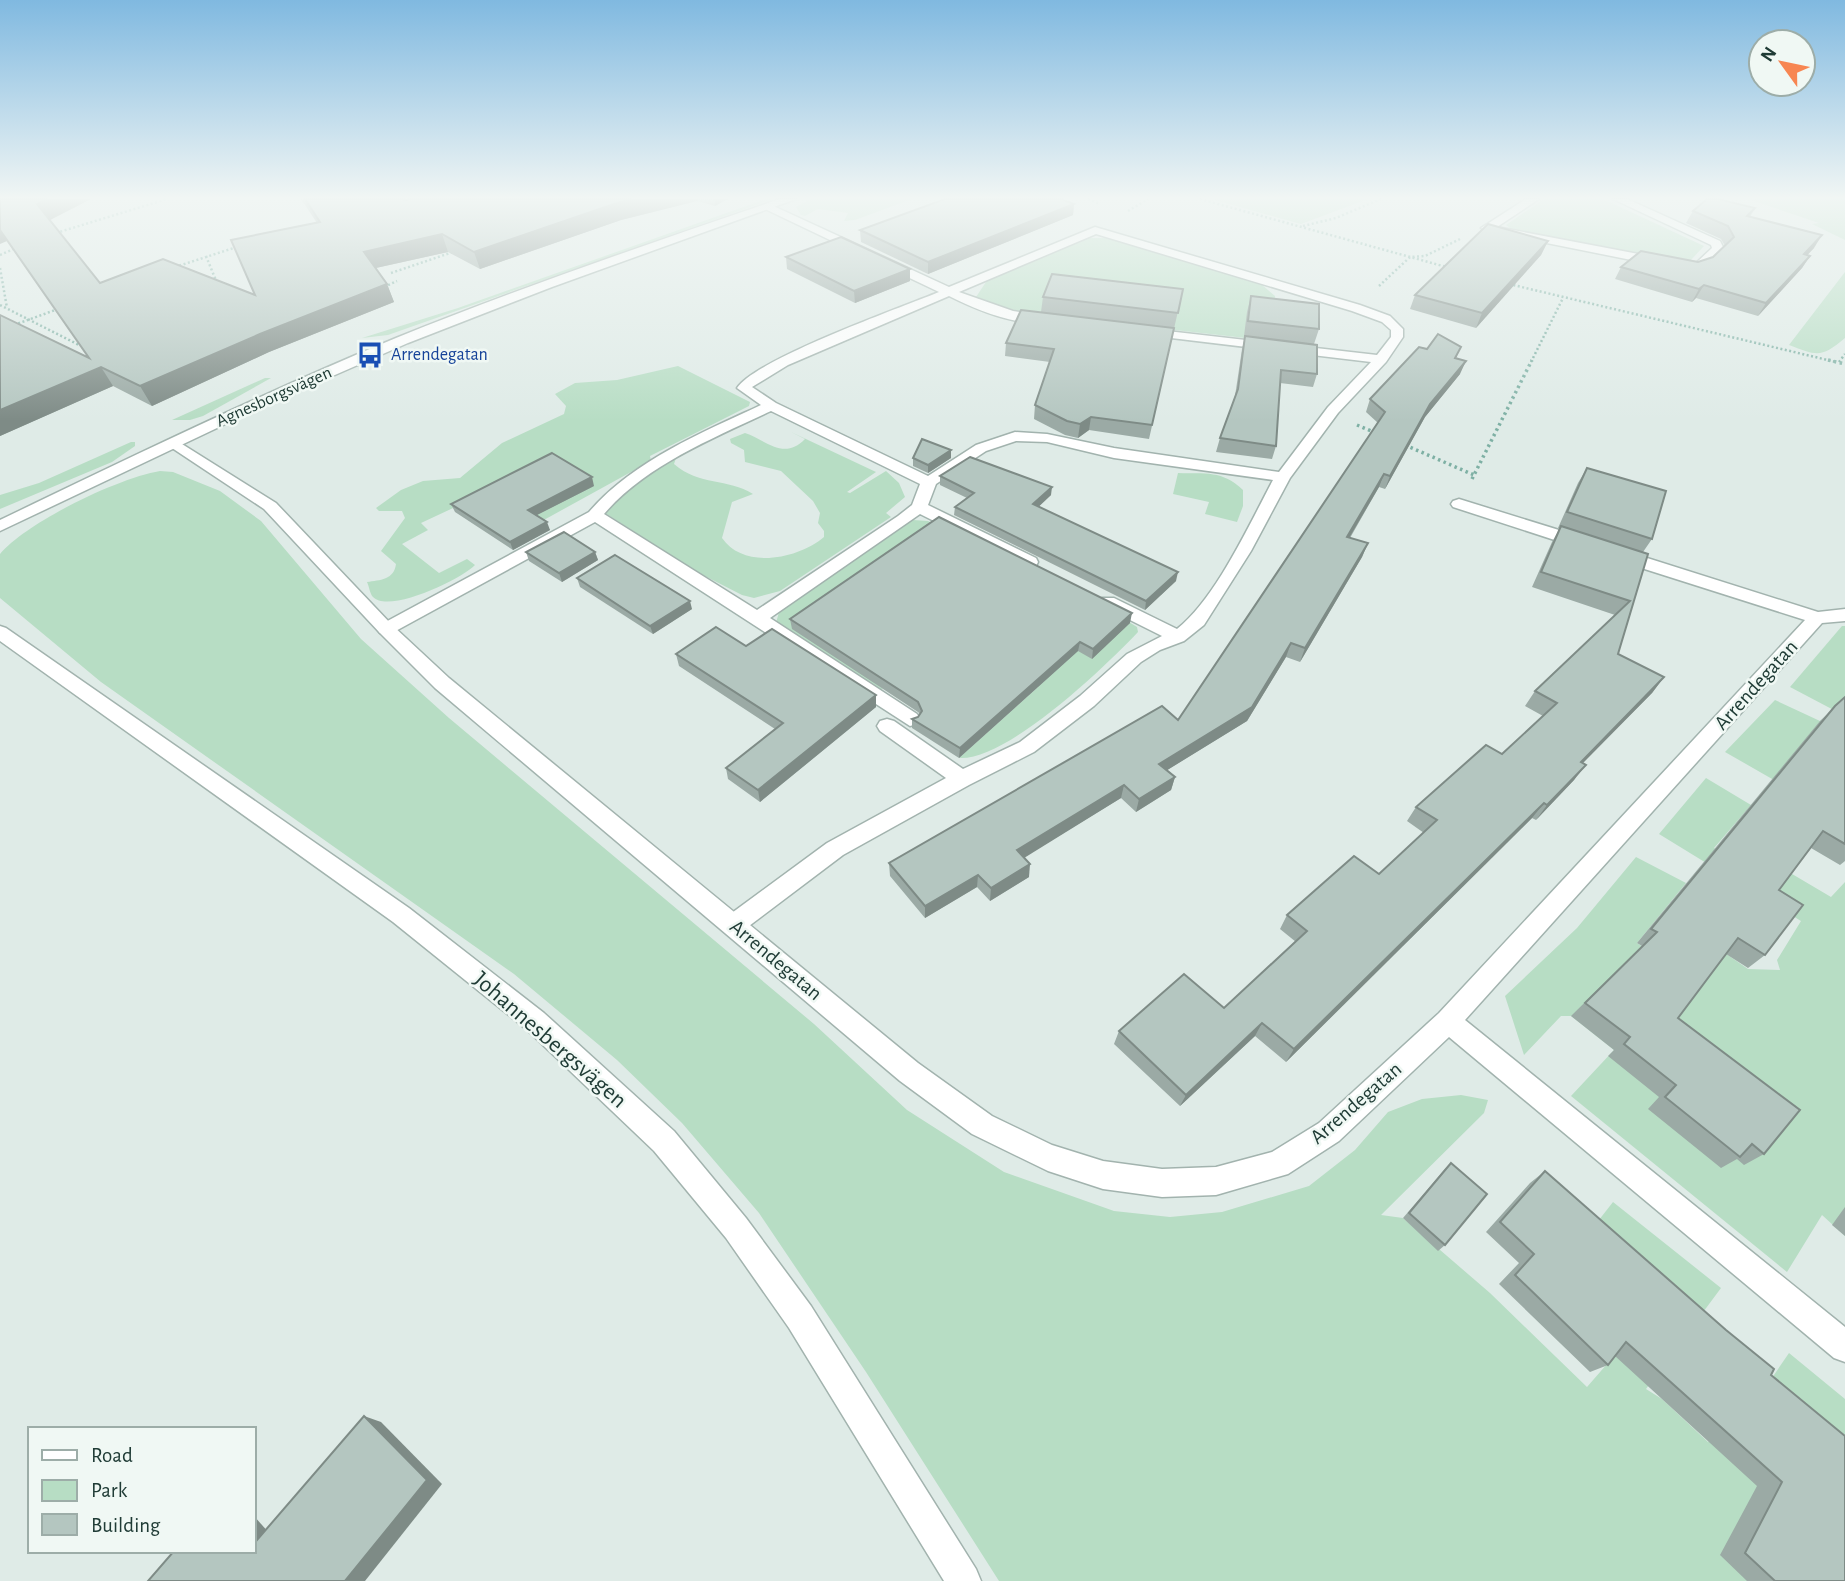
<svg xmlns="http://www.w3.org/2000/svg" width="1845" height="1581" font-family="'Alegreya Sans',sans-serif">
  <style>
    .green { fill: #b7ddc4 }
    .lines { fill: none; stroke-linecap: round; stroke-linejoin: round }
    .service-casing { stroke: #a2b3ae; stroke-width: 3 }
    .minor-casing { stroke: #a2b3ae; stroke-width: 3 }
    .tertiary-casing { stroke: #a2b3ae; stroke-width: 3 }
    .path-far1 { stroke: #7eb0a4; stroke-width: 2.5; stroke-dasharray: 2 2.5; stroke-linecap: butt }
    .path { stroke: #7eb0a4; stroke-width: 3.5; stroke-dasharray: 2.5 3.5; stroke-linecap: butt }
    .service { fill: #fff; fill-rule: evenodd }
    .minor { fill: #fff; fill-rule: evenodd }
    .tertiary { fill: #fff; fill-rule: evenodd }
    .wall { fill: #9baaa5 }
    .shaded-wall { fill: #7e8b86 }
    .building { fill: #b4c6c0; stroke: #7e8b86; stroke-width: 2 }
    .labels { text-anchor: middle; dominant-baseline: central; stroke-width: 5; stroke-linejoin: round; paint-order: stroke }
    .far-transit-label { font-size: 18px; fill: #164399; stroke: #f0f8f4; text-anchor: start }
    .far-street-label { font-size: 18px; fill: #203c36; stroke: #f0f8f4 }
    .street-label { font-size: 21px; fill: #203c36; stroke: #f0f8f4 }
    .near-street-label { font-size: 24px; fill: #203c36; stroke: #f0f8f4 }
  </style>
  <rect width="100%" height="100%" fill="#dfebe7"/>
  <g class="green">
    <path d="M766 199H773L388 335 362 338 458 308Z"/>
    <path d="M811 199H912L855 220 844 221 848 213 818 209 805 216 801 215 796 207Z"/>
    <path d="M1211 199H1368L1301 224Z"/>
    <path d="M1544 199H1603L1704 246 1689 262 1683 263 1535 235 1511 229 1506 225Z"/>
    <path d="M1748 199H1845V240L1812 224 1819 223Z"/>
    <path d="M1085 238H1106L1261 284 1275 296 1272 341 1016 312 976 297 990 276Z"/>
    <path d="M1845 272V338C1821 358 1818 356 1789 345Z"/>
    <path d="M678 366 750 402 749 406 650 456 651 461 542 521 466 502 421 523 428 530 402 544 439 573 467 559 475 565C462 579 389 614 373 597 370 594 369 586 367 582 380 580 394 580 396 564L381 551 405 518 402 511H379L376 508 401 490 423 481 460 478 502 443 564 414 566 406 555 394 575 383 617 380Z"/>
    <path d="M265 378H271L203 416 190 420H172Z"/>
    <path d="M791 432 876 472 847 492 850 493 886 471 899 483 905 497 886 513 891 517 780 591 754 598 742 595 695 571 602 511 605 505 677 455 674 464C699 486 728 478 753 494L732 502 722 538C744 570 798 559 824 537V531L818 523 820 513 813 501 781 471 745 462 744 450 731 443 730 439 745 433C766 440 784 461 805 439Z"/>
    <path d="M131 442H135V446L112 462 0 509V495L39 483Z"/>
    <path d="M160 471 173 472 220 491 261 521 361 639 449 718 814 1024 907 1110 1004 1172 1114 1211 1170 1217 1222 1212 1309 1186 1355 1150 1388 1112 1422 1099 1461 1095 1488 1100 1484 1113 1381 1215 1403 1218 1490 1293 1587 1387 1614 1356 1588 1234 1613 1202 1721 1288 1646 1389 1662 1399 1708 1442 1765 1388 1789 1353 1845 1399V1581H999L866 1372 759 1213 682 1123 617 1060 514 974 101 682 0 598V554C27 522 118 478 160 471Z"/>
    <path d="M1178 473C1206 474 1222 470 1243 490V506L1237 522 1205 514 1209 502 1173 494Z"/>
    <path d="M913 520 928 521 1124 619 1137 627 1138 632C1106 666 1007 761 959 758L1038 687 875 683 883 689 879 691 776 623 779 612 897 528Z"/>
    <path d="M1842 626H1845V716L1790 687Z"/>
    <path d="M1775 700 1820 721 1823 719 1844 820 1725 752Z"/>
    <path d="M1706 778 1751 805 1714 848 1776 885 1787 871 1831 897 1845 882V1236L1822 1215 1787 1272 1571 1096 1614 1050 1571 1016H1561L1524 1055 1505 996 1577 928 1636 857 1686 883 1637 943 1698 983 1722 951 1748 969 1780 970 1777 960 1801 921 1659 834Z"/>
  </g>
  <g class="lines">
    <g class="service-casing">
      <path id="service" d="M769 204 949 287 1095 227 1360 305 1390 316 1403 329V337L1386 362 1338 413 1290 478 1251 551 1204 625 1184 641 1160 650 1141 662 1094 706 1034 752 969 785 843 855 741 932 733 935 725 932 721 925 725 918 827 843 946 778 880 731 877 726 880 721 887 719 894 721 963 769 1020 742 1080 696 1127 654 1162 636 1102 606 1099 602 1102 598H1114L1177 629C1216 598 1249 525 1273 480L1114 458 1047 442 1016 441 986 451 936 484 928 505 1036 558 1038 562 1036 566H1024L920 514 770 618 917 714 920 719 917 724 910 726 595 522 392 633H380L377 629 380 625 589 512C633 461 701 433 761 405L737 388C756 359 900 308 939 292L765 209 764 207ZM1096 234 1352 311 1382 322 1391 330V337L1377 355 1141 328V334L1146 335 1371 362 1328 407 1279 472 1114 448 1047 434 1015 432 976 445 928 476 776 403 752 387 788 365 949 296C977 310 1017 327 1048 322V316L1013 311 959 292ZM771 411 920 484 912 505 898 516 757 610 604 514C646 465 714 438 771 411Z"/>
    </g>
    <g class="minor-casing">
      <g id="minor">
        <path d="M1526 199H1539L1497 227 1691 264 1696 263 1712 248 1711 245 1613 199H1627L1720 241 1724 249 1704 268 1691 272 1487 231 1481 228Z"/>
        <path d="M174 439 276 503 392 625 449 678 918 1063 992 1116 1052 1145 1103 1161 1162 1169 1216 1167 1272 1152 1319 1123 1439 1013 1805 620 1613 559 1611 555 1613 551H1625L1818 612 1845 609V621L1822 623 1465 1020 1845 1327V1362L1834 1358 1449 1037 1339 1141 1288 1174 1216 1195 1162 1197 1103 1189 1048 1171 972 1134 900 1081 435 688 380 633 264 509 169 446 167 443Z"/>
        <path d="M1459 499 1588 539 1590 543 1588 547H1576L1453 507 1451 504 1453 501Z"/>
      </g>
    </g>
    <g class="tertiary-casing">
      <g id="tertiary">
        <path d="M780 199H796L552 287 408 343 255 410 0 531V520C131 457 261 394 396 338 522 287 651 243 780 199Z"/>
        <path d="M0 626 6 628 409 908 544 1013 674 1131 746 1218 811 1306 976 1569 981 1581H944L789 1328 726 1238 654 1151 526 1029 393 922 0 641Z"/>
      </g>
    </g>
    <g class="path-far1">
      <path d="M1088 199 1098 203"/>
      <path d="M1200 199 1450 268"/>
      <path d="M1128 211 1148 199"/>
      <path d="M1303 226 1336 218 1381 199"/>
      <path d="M56 233 167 199"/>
      <path d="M0 255 18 247"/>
      <path d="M206 256 217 283"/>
      <path d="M175 267 240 246"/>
      <path d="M0 268 7 308"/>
      <path d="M391 273 453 252"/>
      <path d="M1509 284 1836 362"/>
      <path d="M1379 286 1410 257 1425 256 1460 239"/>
      <path d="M384 287 397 281"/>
      <path d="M0 305 81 346"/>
      <path d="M14 325 58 309"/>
      <path d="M1531 362 1563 298"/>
      <path d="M1839 362 1845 354"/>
    </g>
    <g class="path">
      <path d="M1828 360 1845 364"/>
      <path d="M1357 425 1378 434"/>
      <path d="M1405 445 1474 475"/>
      <path d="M1472 479 1532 360"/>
    </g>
    <use href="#service" class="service"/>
    <use href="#minor" class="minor"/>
    <use href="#tertiary" class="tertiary"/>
  </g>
  <g class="wall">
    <path d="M91 199 50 220 100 283 255 295 317 223 301 199H403L405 200 411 199H728L715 206 697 201 621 220 480 269 448 252 376 268 387 284 394 302 269 352 152 406 113 386 0 436V315L88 357 7 241Z"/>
    <path d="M1074 204 1073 215 928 274 861 242 860 230Z"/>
    <path d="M1755 208 1750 217 1814 248 1807 255 1810 256 1802 268 1758 316 1696 298 1692 302 1615 279 1621 267 1698 262 1713 257 1725 246 1721 239 1686 223 1693 211Z"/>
    <path d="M1548 241 1541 255 1476 328 1410 309 1415 295Z"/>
    <path d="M786 257 910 281 855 303 787 269Z"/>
    <path d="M1183 289 1149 439 1089 430 1078 438 1065 435 1034 419 1035 405 1050 362 1005 356 1006 343 1041 312 1043 297Z"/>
    <path d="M1251 296 1319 329 1314 344 1317 374 1313 387 1280 383 1276 446 1272 459 1216 452 1220 438 1235 396 1242 349 1245 337 1244 336 1247 312Z"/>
    <path d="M1461 347 1456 358 1460 374 1425 417 1385 489 1379 487 1350 538 1368 543 1362 557 1300 662 1286 657 1247 721 1167 770 1175 777 1171 790 1136 812 1121 798 1024 857 1029 877 990 901 977 887 925 918 890 876 889 863 1178 720 1378 423 1366 412 1370 399 1427 349Z"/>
    <path d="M913 458H951L928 473 913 466Z"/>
    <path d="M1587 468 1652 539 1643 552 1618 654 1664 677 1652 693 1583 763 1574 780 1536 820 1532 818 1286 1062 1255 1036 1180 1106 1114 1044 1119 1031 1224 1008 1296 942 1280 929 1287 915 1379 874 1424 833 1407 821 1416 807 1502 754 1543 716 1525 706 1535 691 1615 615 1532 587 1552 542 1560 528H1558L1578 483Z"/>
    <path d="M940 476 1051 495 1038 507 1176 581 1145 610 954 515 955 507 967 498 940 485Z"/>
    <path d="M594 486 537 515 550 530 513 550 455 512 451 504Z"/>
    <path d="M526 552H595L598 560 562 582 529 561Z"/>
    <path d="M577 578 692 609 653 634 580 587Z"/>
    <path d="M790 619 1130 623 1092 659 1078 651 959 758 912 728V719L918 717 920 714 918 712 792 629Z"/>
    <path d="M746 646 876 707 760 802 728 779 726 768 775 729 679 666 676 654Z"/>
    <path d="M1845 697V861L1840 865 1811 848 1779 890 1765 955 1748 968 1726 954 1678 1018 1764 1154 1744 1165 1737 1159 1721 1168 1648 1109 1659 1097 1608 1056 1614 1050 1571 1016 1642 946 1637 943 1820 721Z"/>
    <path d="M1451 1163 1445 1245 1438 1251 1403 1218 1445 1169Z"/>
    <path d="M1545 1171 1771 1375 1845 1581H1747L1720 1555 1757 1486 1615 1356 1608 1365 1590 1372 1499 1284 1519 1263 1486 1232 1530 1183Z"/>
    <path d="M1845 1207V1236L1832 1225Z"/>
  </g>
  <g class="shaded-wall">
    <path d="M47 199H91L48 221 37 204Z"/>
    <path d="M632 199H697V201L621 220 480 269 474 252 617 203Z"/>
    <path d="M714 199H728L715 206Z"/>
    <path d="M1074 204 1073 215 928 274V262Z"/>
    <path d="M0 230 7 241 0 244Z"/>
    <path d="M442 234 448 252 371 269 364 252Z"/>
    <path d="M1822 235 1814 248 1796 267 1804 254Z"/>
    <path d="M1548 241 1541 255 1476 328 1482 313Z"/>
    <path d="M1810 256 1802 268 1758 316 1766 303Z"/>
    <path d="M910 269V281L855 303 854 291Z"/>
    <path d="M387 284 394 302 269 352 152 406 140 386 260 334Z"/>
    <path d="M1704 285 1696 298 1692 302 1699 289Z"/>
    <path d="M1466 361 1460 374 1425 417 1385 489 1390 476 1430 404Z"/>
    <path d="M101 367 113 386 0 436V410Z"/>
    <path d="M1091 417 1089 430 1078 438 1080 424Z"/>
    <path d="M951 450V458L928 473V465Z"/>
    <path d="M1384 474 1379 487 1342 550 1347 537Z"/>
    <path d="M592 477 594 486 531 518 528 510Z"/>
    <path d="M1052 487 1051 495 1032 513 1033 504Z"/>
    <path d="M547 522 550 530 513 550 510 542Z"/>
    <path d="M1368 543 1362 557 1300 662 1305 648Z"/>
    <path d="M595 552 598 560 562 582 559 573Z"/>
    <path d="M1178 572 1176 581 1145 610 1146 601Z"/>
    <path d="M690 601 692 609 653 634 650 626Z"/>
    <path d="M1132 613 1130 623 1092 659 1093 649Z"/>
    <path d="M1080 642 1078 651 959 758 960 748Z"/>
    <path d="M1291 643 1286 657 1247 721 1156 777 1159 764Z"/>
    <path d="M1664 677 1652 693 1569 777 1581 762Z"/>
    <path d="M876 695V707L760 802 758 790Z"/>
    <path d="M1586 765 1574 780 1536 820 1547 805Z"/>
    <path d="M1175 777 1171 790 1136 812 1139 799Z"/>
    <path d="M1124 785 1121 798 1016 863 1017 850Z"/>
    <path d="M1544 803 1532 818 1286 1062 1294 1049Z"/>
    <path d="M1030 864 1029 877 990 901 991 888Z"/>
    <path d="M978 875 977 887 925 918V906Z"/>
    <path d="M1262 1023 1255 1036 1180 1106 1186 1095Z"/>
    <path d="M364 1416 381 1422 442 1484 365 1581H345Z"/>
    <path d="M254 1516 278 1543 257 1540 254 1537Z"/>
  </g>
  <g class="building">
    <path d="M0 199H47L37 204 100 283 163 259 255 295 231 240 320 222 305 199H403L405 200 411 199H632L617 203 474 252 442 234 364 252 387 284 260 334 140 386 101 367 0 410V315L89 358 0 230Z"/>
    <path d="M945 199H1061L1074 204 928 262 860 230Z"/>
    <path d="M1707 199H1718L1755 208 1747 216 1822 235 1804 254 1810 256 1766 303 1704 285 1699 289 1621 267 1641 251 1698 262 1713 257 1734 237 1728 226 1693 211Z"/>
    <path d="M1488 224 1548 241 1482 313 1415 295Z"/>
    <path d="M841 237 910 269 854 291 786 257Z"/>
    <path d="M1052 274 1183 289 1178 313 1043 297Z"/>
    <path d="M1251 296 1319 304V329L1248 321Z"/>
    <path d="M1021 310 1174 328 1152 425 1091 417 1080 424 1067 421 1035 405 1054 349 1006 343Z"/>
    <path d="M1438 334 1461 347 1455 358 1466 361 1430 404 1390 476 1384 474 1347 537 1368 543 1305 648 1291 643 1252 707 1159 764 1175 777 1139 799 1124 785 1017 850 1030 864 991 888 978 875 925 906 889 863 1162 706 1178 720 1385 412 1370 399 1419 347 1427 349Z"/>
    <path d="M1245 336 1317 345V374L1281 370 1276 446 1220 438 1238 389Z"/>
    <path d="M922 439 951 450 928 465 913 458Z"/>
    <path d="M552 453 592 477 528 510 547 522 510 542 451 504Z"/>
    <path d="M970 457 1052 487 1033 504 1178 572 1146 601 955 507 974 493 940 476Z"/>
    <path d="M1587 468 1666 491 1652 539 1567 512Z"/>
    <path d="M939 517 1132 613 1093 649 1080 642 960 748 912 719 918 717 922 711 918 702 790 619Z"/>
    <path d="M1561 526 1648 554 1618 654 1664 677 1581 762 1586 765 1547 805 1544 803 1294 1049 1262 1023 1186 1095 1119 1031 1184 974 1224 1008 1307 931 1287 915 1354 856 1379 874 1437 820 1416 807 1486 745 1502 754 1557 703 1535 691 1630 601 1541 572Z"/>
    <path d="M564 532 595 552 559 573 526 552Z"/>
    <path d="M615 555 690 601 650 626 577 578Z"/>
    <path d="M716 627 746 646 772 629 876 695 758 790 726 768 783 723 676 654Z"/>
    <path d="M1845 697V844L1823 831 1779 890 1803 905 1765 955 1738 938 1678 1018 1800 1110 1764 1154 1752 1144 1740 1157 1665 1097 1676 1085 1624 1044 1630 1037 1585 1003 1657 932 1651 929 1835 706Z"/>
    <path d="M1451 1163 1487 1194 1445 1245 1409 1213Z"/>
    <path d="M1545 1171 1726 1330 1774 1369 1771 1375 1845 1436V1581H1775L1745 1553 1782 1482 1626 1342 1608 1365 1515 1275 1534 1254 1500 1222Z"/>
    <path d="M364 1416 427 1480 345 1581H148L174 1551H254V1537L257 1540Z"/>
  </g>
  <linearGradient id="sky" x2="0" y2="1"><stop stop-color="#80b9e0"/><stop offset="0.47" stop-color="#f1f6f4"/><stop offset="1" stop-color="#f1f6f4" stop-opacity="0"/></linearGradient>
  <rect width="1845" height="421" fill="url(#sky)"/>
  <defs>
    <g id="bus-bare" transform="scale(2.1)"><path d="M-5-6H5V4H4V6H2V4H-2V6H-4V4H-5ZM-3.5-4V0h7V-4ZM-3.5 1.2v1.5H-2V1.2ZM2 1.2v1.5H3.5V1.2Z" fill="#1a4fb4" stroke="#f0f8f4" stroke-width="2.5" paint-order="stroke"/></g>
  </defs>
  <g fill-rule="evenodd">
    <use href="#bus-bare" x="370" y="355"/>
  </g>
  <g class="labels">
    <g class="far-transit-label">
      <text x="391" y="355">Arrendegatan</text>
    </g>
    <g class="far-street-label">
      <text transform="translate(274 397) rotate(-24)">Agnesborgsvägen</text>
    </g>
    <g class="street-label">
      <text transform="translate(1756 685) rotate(-48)">Arrendegatan</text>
      <text transform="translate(776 960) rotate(40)">Arrendegatan</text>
      <text transform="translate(1356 1103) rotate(-41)">Arrendegatan</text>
    </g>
    <g class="near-street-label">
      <text transform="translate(550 1040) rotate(41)">Johannesbergsvägen</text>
    </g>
  </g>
  <rect x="28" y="1427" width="228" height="126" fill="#f0f8f4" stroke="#9dada8" stroke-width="2"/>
  <rect x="42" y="1450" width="35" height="10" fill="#ffffff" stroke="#9dada8" stroke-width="2"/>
  <text x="91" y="1462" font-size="21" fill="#203c36">Road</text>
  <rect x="42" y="1480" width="35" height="21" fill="#b7ddc4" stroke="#9dada8" stroke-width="2"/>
  <text x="91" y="1497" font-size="21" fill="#203c36">Park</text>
  <rect x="42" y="1514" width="35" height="21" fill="#b4c6c0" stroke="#9dada8" stroke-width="2"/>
  <text x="91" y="1532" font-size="21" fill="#203c36">Building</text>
  <g transform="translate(1782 63) rotate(303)"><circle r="33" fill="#f0f8f4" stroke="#9dada8" stroke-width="2"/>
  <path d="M0-5L12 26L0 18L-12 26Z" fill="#f78652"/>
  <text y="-10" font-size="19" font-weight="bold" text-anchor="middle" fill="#203c36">N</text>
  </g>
</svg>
